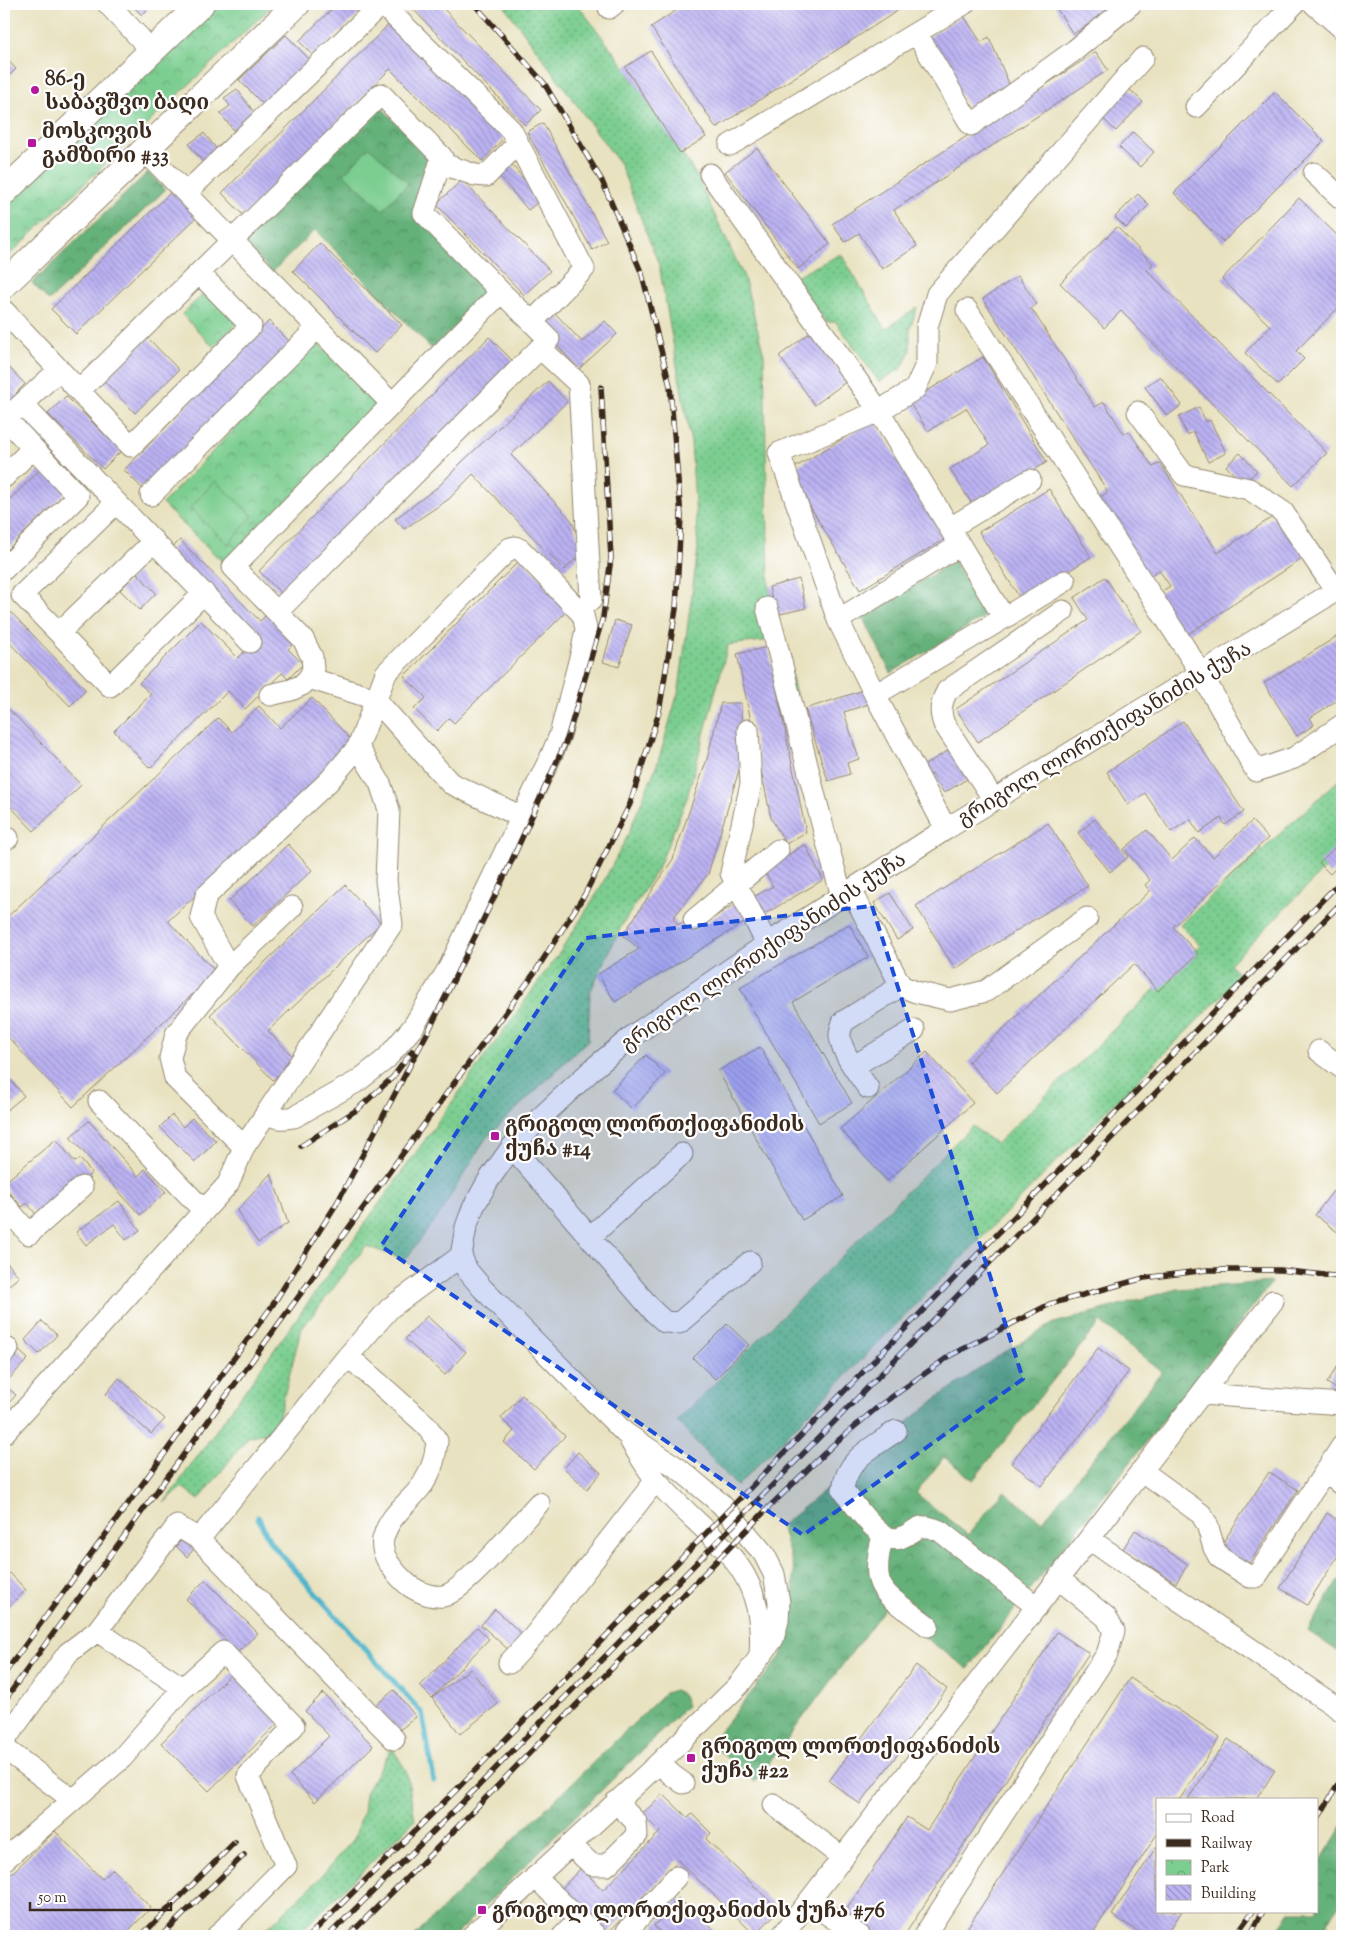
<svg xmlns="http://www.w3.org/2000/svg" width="1346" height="1940" viewBox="0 0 1346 1940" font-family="'Sorts Mill Goudy','Noto Serif Georgian',serif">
<defs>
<pattern id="grass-dots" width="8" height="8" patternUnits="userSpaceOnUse" patternTransform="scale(1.25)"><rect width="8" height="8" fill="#7cce90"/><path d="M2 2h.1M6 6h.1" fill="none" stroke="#67a775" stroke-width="1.8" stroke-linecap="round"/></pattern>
<pattern id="forest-crowns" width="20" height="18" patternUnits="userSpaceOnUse" patternTransform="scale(1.25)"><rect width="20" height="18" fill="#65b17a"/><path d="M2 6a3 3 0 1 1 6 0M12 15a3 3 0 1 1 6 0" fill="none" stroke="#549063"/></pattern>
<pattern id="park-crowns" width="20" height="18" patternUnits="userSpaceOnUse" patternTransform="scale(1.25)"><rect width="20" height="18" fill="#7cce90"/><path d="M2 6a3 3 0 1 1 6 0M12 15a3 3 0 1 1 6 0" fill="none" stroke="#67a775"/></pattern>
<pattern id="building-back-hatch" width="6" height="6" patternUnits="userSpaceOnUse" patternTransform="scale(1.25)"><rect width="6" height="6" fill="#bbb2f3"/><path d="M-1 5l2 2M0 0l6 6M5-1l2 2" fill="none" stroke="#9991c4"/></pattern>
</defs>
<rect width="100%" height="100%" fill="#fff"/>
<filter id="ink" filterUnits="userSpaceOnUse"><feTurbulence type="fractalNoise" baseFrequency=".02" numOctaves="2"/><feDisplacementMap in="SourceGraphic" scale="10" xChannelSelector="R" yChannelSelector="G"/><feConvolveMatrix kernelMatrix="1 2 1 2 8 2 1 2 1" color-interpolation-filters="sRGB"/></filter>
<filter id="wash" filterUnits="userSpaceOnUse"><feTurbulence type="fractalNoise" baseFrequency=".0096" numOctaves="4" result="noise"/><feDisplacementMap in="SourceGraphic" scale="20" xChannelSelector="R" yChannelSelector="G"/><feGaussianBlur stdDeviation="1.12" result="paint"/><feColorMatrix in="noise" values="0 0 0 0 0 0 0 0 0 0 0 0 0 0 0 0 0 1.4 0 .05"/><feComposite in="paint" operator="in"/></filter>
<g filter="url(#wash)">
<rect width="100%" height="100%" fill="#e8e2c0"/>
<path fill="url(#grass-dots)" stroke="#5c7c57" d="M503,4H577L625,67L695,173L744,277L764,355L769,587L821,794L772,640L728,645L687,798L659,866L621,927L590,992L588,1040L486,1138L437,1218L405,1260L366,1246L301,1330L275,1431L248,1437L199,1500L182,1487L164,1503L560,952L598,892L626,839L658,762L679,689L698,549L691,443L659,265L620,164Z
M841,254L886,329L917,307L910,329V351L902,368L879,382L836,322H826L795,277Z
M1342,777V851L1230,964L1241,977L1072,1146L737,1486L677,1421L972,1126L996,1144L1200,945L1180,925Z
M392,1748L406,1770L415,1820L296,1936H259L317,1881L354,1839L363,1812L365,1793Z"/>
<path fill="url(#forest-crowns)" stroke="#506e4c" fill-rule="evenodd" d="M381,107L433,161L418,216L491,292L432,349L315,230L272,272L241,239Z
M148,172L165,190L49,301L32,283Z
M954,561L987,615L891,673L863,617Z
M1272,1282L968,1669L885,1608L755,1782L710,1743L781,1656L793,1612L794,1570L781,1526L937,1398L998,1356L1054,1323L1177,1289ZM1100,1322L1162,1372L1042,1522L1004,1491L968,1535L916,1493L944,1457L973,1480Z
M1339,1579L1342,1581V1654L1308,1631Z
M675,1690L683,1695L687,1706L454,1936H414L665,1693Z
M1342,1826V1900L1327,1924L1342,1934V1936H1275L1290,1911H1317V1867Z"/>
<path fill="url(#park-crowns)" stroke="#5c7c57" d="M213,4H274L4,260V206Z
M210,288L240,321L213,347L182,314Z
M317,343L381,405L226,565L162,504Z"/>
<path fill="#7cce90" stroke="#5c7c57" d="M369,147L408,183L383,210L344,174Z
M215,481L253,516L228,544L190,508Z"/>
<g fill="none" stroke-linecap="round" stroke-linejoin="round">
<path stroke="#4cb4ca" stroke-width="5.5" d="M258,1517L270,1542L422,1713L434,1780"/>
</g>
<g id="blocks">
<path fill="url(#building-back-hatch)" d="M130,4H153L142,15Z
M337,4H369L314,57L299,41Z
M408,4H439L541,110L525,125Z
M686,4H908L716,128L651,27Z
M1054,4H1121L1073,34Z
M963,15L981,42L989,37L1010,86L972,112L925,40Z
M390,23L505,137L482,161L390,69L244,216L222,193Z
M286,35L310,60L264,105L239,80Z
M651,51L706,137L680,153L625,67Z
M1096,52L1108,70L894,210L917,246L882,269L859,233L845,242L832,224Z
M4,56L16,69L4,81Z
M1127,87L1143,102L1116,131L1100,116Z
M237,89L256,115L234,131L220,113L230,106L224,98Z
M1275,92L1324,141L1223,242L1174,193Z
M543,123L607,241L592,250L527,132Z
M1133,132L1154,152L1140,167L1119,147Z
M204,133L219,152L204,164L189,144Z
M757,148L830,244L798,269L725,172Z
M508,160L541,200L528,210L495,171Z
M462,180L550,271L524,295L436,204Z
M173,190L198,216L76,334L51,309Z
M1138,194L1149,205L1126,228L1115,217Z
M1299,198L1342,240V304L1296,351L1304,359L1278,385L1245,353L1270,326L1222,279Z
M1117,227L1153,264L1147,270L1327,453L1293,486L1121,311L1104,328L1060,283Z
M320,243L402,325L375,353L293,271Z
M1018,276L1037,304L1031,308L1095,407L1104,402L1124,434L1129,431L1153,467L1160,463L1218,553L1277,514L1305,557L1176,642L1149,600L1170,586L1159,570L1143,580L1092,502L1108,492L983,299Z
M555,313L582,342L605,321L617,334L579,369L540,327Z
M269,321L291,343L146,492L124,470Z
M811,332L847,381L815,405L779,356Z
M489,337L515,363L285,597L259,571Z
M148,338L179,370L135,413L104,381Z
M983,357L1047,462L974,507L950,469L989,445L966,408L928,431L909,402Z
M4,362L25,384L16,393L20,398L4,414Z
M1160,376L1182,405L1167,416L1145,387Z
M548,381L567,402L511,455L572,521L583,552L564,570L473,474L449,499L404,529L395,519L439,486L462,462Z
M66,396L121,451L103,469L48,414Z
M1199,407L1206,422L1210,420L1226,453L1208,462L1194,432L1187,435L1179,417Z
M874,420L945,539L860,590L789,471Z
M1240,453L1257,471L1243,484L1226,466Z
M43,467L67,491L4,553V505Z
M1049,489L1091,557L1021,600L979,532Z
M180,540L260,621L269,612L297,640L288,649L303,664L288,679L282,673L245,709L228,691L150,768L114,731L151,694L139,683L201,621L238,658L255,642L167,553Z
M521,559L570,608L454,723L449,718L437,731L414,709L426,698L404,676Z
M137,573L156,593L140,610L120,590Z
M1105,577L1141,631L978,742L956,709L1088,620L1074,598Z
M799,579L806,608L776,615L769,587Z
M4,605L86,690L70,706L4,637Z
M615,620L632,625L619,667L603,662Z
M1342,633V697L1310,718L1314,725L1297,736L1264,683Z
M768,647L806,832L786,844L771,818L737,654Z
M867,689L872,703L844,712L859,759L847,763L850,774L828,781L805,709Z
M312,698L356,745L168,921L216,972L73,1107L4,1033V920L218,718L232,732L259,706L280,728Z
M721,703H741L742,760L708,874L673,918L678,925L686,920L692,931L740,901L750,919L615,1002L598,974L639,949L623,935L673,859L707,759Z
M4,704L81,785L34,831L5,801L11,796L4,788Z
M1183,721L1244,812L1225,825L1221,818L1199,833L1190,819L1171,832L1145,793L1128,805L1107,772Z
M949,750L967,779L944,793L932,774L929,776L923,766Z
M1095,819L1128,857L1110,872L1078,833Z
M1252,821L1268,838L1173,927L1198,954L1158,991L1134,964L997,1093L968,1062L1150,891L1145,885L1150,880L1124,849L1147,830L1172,860L1195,838L1213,857Z
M1048,823L1088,886L955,969L916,906Z
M1342,840V862L1330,874L1319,863Z
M288,844L312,870L253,926L229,901Z
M805,844L823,880L761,916L750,899L773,886L764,871Z
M345,885L381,923L268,1031L295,1059L273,1080L210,1015Z
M890,893L913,930L897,940L874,903Z
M849,924L868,957L793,1002L852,1103L819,1123L740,988Z
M760,1047L843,1196L802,1220L718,1071Z
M927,1052L973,1103L887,1181L840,1129Z
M646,1055L665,1074L632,1109L612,1090Z
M4,1072L24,1096L7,1110L4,1106Z
M172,1115L183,1127L192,1118L216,1141L195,1162L160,1127Z
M89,1121L138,1176L145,1169L166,1192L140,1215L70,1137Z
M56,1139L75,1162L80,1159L92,1173L39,1218L27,1203L22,1207L4,1186V1183Z
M271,1173L288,1223L258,1243L237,1211Z
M1333,1191L1342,1197V1230L1340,1234L1315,1215Z
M119,1201L140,1230L126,1240L114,1224L86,1245L76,1232Z
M4,1259L19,1277L4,1289Z
M427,1316L466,1352L445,1375L405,1339Z
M42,1321L57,1335L39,1354L25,1340Z
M727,1324L749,1345L715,1379L693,1358Z
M15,1347L28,1359L4,1384L16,1395L4,1408V1360Z
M1098,1348L1129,1371L1042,1486L1011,1463Z
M1342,1359V1393L1327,1383Z
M119,1378L165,1419L151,1434L106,1394Z
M522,1395L565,1436L534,1469L504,1442L514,1431L501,1418Z
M578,1452L601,1473L587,1489L564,1468Z
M1269,1472L1298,1490L1248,1565L1220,1547Z
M1327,1513L1342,1523V1549L1307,1605L1280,1588Z
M1135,1530L1188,1564L1176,1583L1123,1549Z
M183,1538L194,1549L187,1557L176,1546Z
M10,1573L26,1590L4,1611V1579Z
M205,1580L258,1633L238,1652L186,1599Z
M495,1609L525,1637L511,1652L481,1625Z
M477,1627L489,1639L432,1698L420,1686Z
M1057,1632L1089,1653L904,1936H875L843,1915L907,1817L927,1830Z
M916,1665L947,1689L860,1804L829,1781Z
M470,1669L498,1704L460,1734L432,1698Z
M233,1672L281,1720L209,1791L161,1743Z
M1130,1678L1220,1737L1180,1799H1157V1834L1091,1936H962Z
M394,1690L416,1717L397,1732L376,1705Z
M323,1693L373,1746L315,1802L290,1775L329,1736L305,1711Z
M1228,1739L1275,1770L1257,1799H1188Z
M663,1794L688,1818L692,1814L711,1833L706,1839L779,1910L755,1935L678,1860L607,1934L561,1889L581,1868L603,1890L660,1832L642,1814Z
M55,1831L102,1879L113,1869L151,1908L123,1936H4V1881Z
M1157,1846V1911H1182L1166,1936H1145L1112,1915Z
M678,1898L721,1936H665L654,1926Z"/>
</g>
</g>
<g filter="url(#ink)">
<use href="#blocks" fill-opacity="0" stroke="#92866f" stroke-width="1"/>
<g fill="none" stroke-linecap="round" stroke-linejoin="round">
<g stroke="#92866f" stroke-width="23">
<path id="minor" d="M108,4L152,51
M382,4L511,130L584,269L532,322L501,292
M1314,4L1342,28
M609,8L614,4
M917,34L971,125L1075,50L1131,4
M1196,107L1294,4
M730,145L964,4
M144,150L392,404
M440,163L475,175L486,176L518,143
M1314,173L1342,199
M710,174L879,411L1004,618L875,695L946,829
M186,193L381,4
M967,310L1201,673L1256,771L1294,758L1342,725
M4,311L131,446L251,326L199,273
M540,348L579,384L591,600
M79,391L381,94L442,157L424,213L501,292L233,567L303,639L312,657L313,669L309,678L302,685L291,690L270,695
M22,404L250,642
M1138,412L1184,475L1249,489L1283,512L1336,591
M11,414L59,370
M4,477L33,448L6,419
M151,495L317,328
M116,503L22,595L59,633L154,541
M950,528L1030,480
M4,569L78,496L33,448
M767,608C793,704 814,801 842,896
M277,612L549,339L532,322
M1004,618L1065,581
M838,620L960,545
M59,633L110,686L204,593
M309,678L375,699L450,783L522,817
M875,695L838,620L779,453L879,411L915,389L927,363V327L937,294L1143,58
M748,730L751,784L731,873L767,944
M994,800L944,724C939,711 941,703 947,691L1063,611
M4,837L8,838
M851,890L901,986L916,992L950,1000L986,991L1087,918
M694,920L778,850
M229,967L292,907
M1319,1051L1342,1068
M854,1066L914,1030
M868,1088C859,1075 839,1050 840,1034C840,1030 842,1026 843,1022L901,986
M99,1101L204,1211
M244,1147L392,924L386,881L389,810L380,783L358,747
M512,1147L654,1312L665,1322L679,1323L750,1262
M4,1204L29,1234L82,1187
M590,1237L682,1154
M4,1353L8,1349
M348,1356L426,1425L437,1441C435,1458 432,1470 423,1484C409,1504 389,1514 383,1539C380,1554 392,1569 402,1579C411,1589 429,1598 443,1596C463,1593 522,1521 539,1503
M1201,1394L1342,1404
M896,1431C872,1448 846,1459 843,1490C855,1504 880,1545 900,1538C920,1531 915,1521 940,1531L1037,1607
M4,1433L228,1184L244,1147L175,1078L170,1058L176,1034L229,967L201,917L206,896L328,782L358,747L386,673L510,548L515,547L521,550L583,615L586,629L582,650L560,735L552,754L449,968L413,1027L386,1059L358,1081L294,1117C283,1119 276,1119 266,1113
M631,1442C639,1454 647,1469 656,1480C708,1542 767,1560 760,1655
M1142,1471L1201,1514L1207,1524L1214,1548L1219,1557L1250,1577H1256L1342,1446
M1325,1472L1342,1485
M883,1536C867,1593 887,1594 928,1626
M199,1539L348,1356L390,1308L461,1256
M1089,1539L1342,1711
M97,1631L183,1688
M509,1663L534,1636L656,1480
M4,1741L68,1653L97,1631L177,1526L199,1539L394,1739
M4,1748L73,1800
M659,1763L672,1775L683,1783
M774,1805L843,1858
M571,1845L592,1865H607L637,1835L636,1822L616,1802
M4,1860L122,1758L183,1688L223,1652L294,1726L248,1776L286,1866L217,1936
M535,1877L596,1936
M809,1902L860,1936
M472,1936L659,1763L739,1685L773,1639L778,1621L779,1602L774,1574L764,1554L721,1504L679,1469L625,1433L482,1288L467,1270L461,1256L466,1227L473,1208L488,1181L512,1147L539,1119L595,1067L634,1035L767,944L946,829L1342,587
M563,1936L579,1920
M632,1936L627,1931L676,1877
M782,1936L1273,1301
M924,1936L1107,1654L1114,1631L1106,1617L1059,1579"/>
</g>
<g stroke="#92866f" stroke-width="28">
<path id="major" d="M4,192L201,4
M4,285L297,4"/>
</g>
<use href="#minor" stroke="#fff" stroke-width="21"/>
<use href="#major" stroke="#fff" stroke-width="26"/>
<g stroke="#3b2a1e" stroke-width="5.5">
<path id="rail" d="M301,1146L358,1109L393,1077L412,1051
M4,1674L272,1306L337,1203L433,1022L506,873L567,739L603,617L611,558L601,387
M4,1701L535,972L585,894L630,804L659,712L676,609L681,516L670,386L642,274L602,181L544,83L474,4
M1317,1820L1342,1778
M141,1936L235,1842
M161,1936L244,1855
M309,1936L456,1790L1342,880
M328,1936L452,1813L1342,902
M348,1936L438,1847L770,1506L835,1443L879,1406L951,1355L1050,1304L1144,1278L1207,1270H1280L1342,1277
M1235,1936L1253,1911
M1250,1936L1263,1911"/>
</g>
<use href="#rail" stroke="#fff" stroke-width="4" stroke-dasharray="11" stroke-linecap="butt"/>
</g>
</g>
<path fill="#1d4ed8" fill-opacity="0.2" stroke="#1d4ed8" stroke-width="4" stroke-dasharray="10 6" stroke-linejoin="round" d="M872,906L1023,1379L803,1535L381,1246L586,938Z"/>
<g fill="#b5179e" stroke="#fff" stroke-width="2">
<circle cx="35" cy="90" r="5"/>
<rect x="27" y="138" width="10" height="10" rx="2.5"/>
<rect x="490" y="1131" width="10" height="10" rx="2.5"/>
<rect x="686" y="1753" width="10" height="10" rx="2.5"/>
<rect x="477" y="1905" width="10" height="10" rx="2.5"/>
</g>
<g text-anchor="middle" stroke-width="4.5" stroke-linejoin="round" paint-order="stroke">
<g font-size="21" font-weight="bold" fill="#3b2a1e" stroke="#fff" text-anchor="start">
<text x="45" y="85">86-ე<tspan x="45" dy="24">საბავშვო ბაღი</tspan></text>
<text x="42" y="138">მოსკოვის<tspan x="42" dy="24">გამზირი #33</tspan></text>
<text x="505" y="1131">გრიგოლ ლორთქიფანიძის<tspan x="505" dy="24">ქუჩა #14</tspan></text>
<text x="701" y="1753">გრიგოლ ლორთქიფანიძის<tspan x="701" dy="24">ქუჩა #22</tspan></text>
<text x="492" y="1917">გრიგოლ ლორთქიფანიძის ქუჩა #76</text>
</g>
<g font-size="21" fill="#3b2a1e" stroke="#fff">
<text transform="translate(1104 733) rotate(-31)" y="7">გრიგოლ ლორთქიფანიძის ქუჩა</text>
<text transform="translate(763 951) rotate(-34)" y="7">გრიგოლ ლორთქიფანიძის ქუჩა</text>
</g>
</g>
<rect width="1346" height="1940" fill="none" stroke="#fff" stroke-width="20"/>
<rect x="1156" y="1798" width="162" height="115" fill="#ffffff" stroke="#b1aaa5"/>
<rect x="1166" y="1814" width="25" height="8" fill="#ffffff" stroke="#b1aaa5"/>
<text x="1201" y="1822" font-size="15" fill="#3b2a1e">Road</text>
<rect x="1166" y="1839" width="25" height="8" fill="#3b2a1e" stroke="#b1aaa5"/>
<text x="1201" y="1848" font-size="15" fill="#3b2a1e">Railway</text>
<rect x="1166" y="1860" width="25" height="15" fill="url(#park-crowns)" stroke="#b1aaa5"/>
<text x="1201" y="1872" font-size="15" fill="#3b2a1e">Park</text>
<rect x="1166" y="1885" width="25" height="15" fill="url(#building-back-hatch)" stroke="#b1aaa5"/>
<text x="1201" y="1898" font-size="15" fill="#3b2a1e">Building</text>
<path d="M30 1902v8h141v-8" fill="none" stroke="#3b2a1e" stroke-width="2.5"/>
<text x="38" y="1902" font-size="15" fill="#3b2a1e" stroke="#ffffff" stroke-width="4" paint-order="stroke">50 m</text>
</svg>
